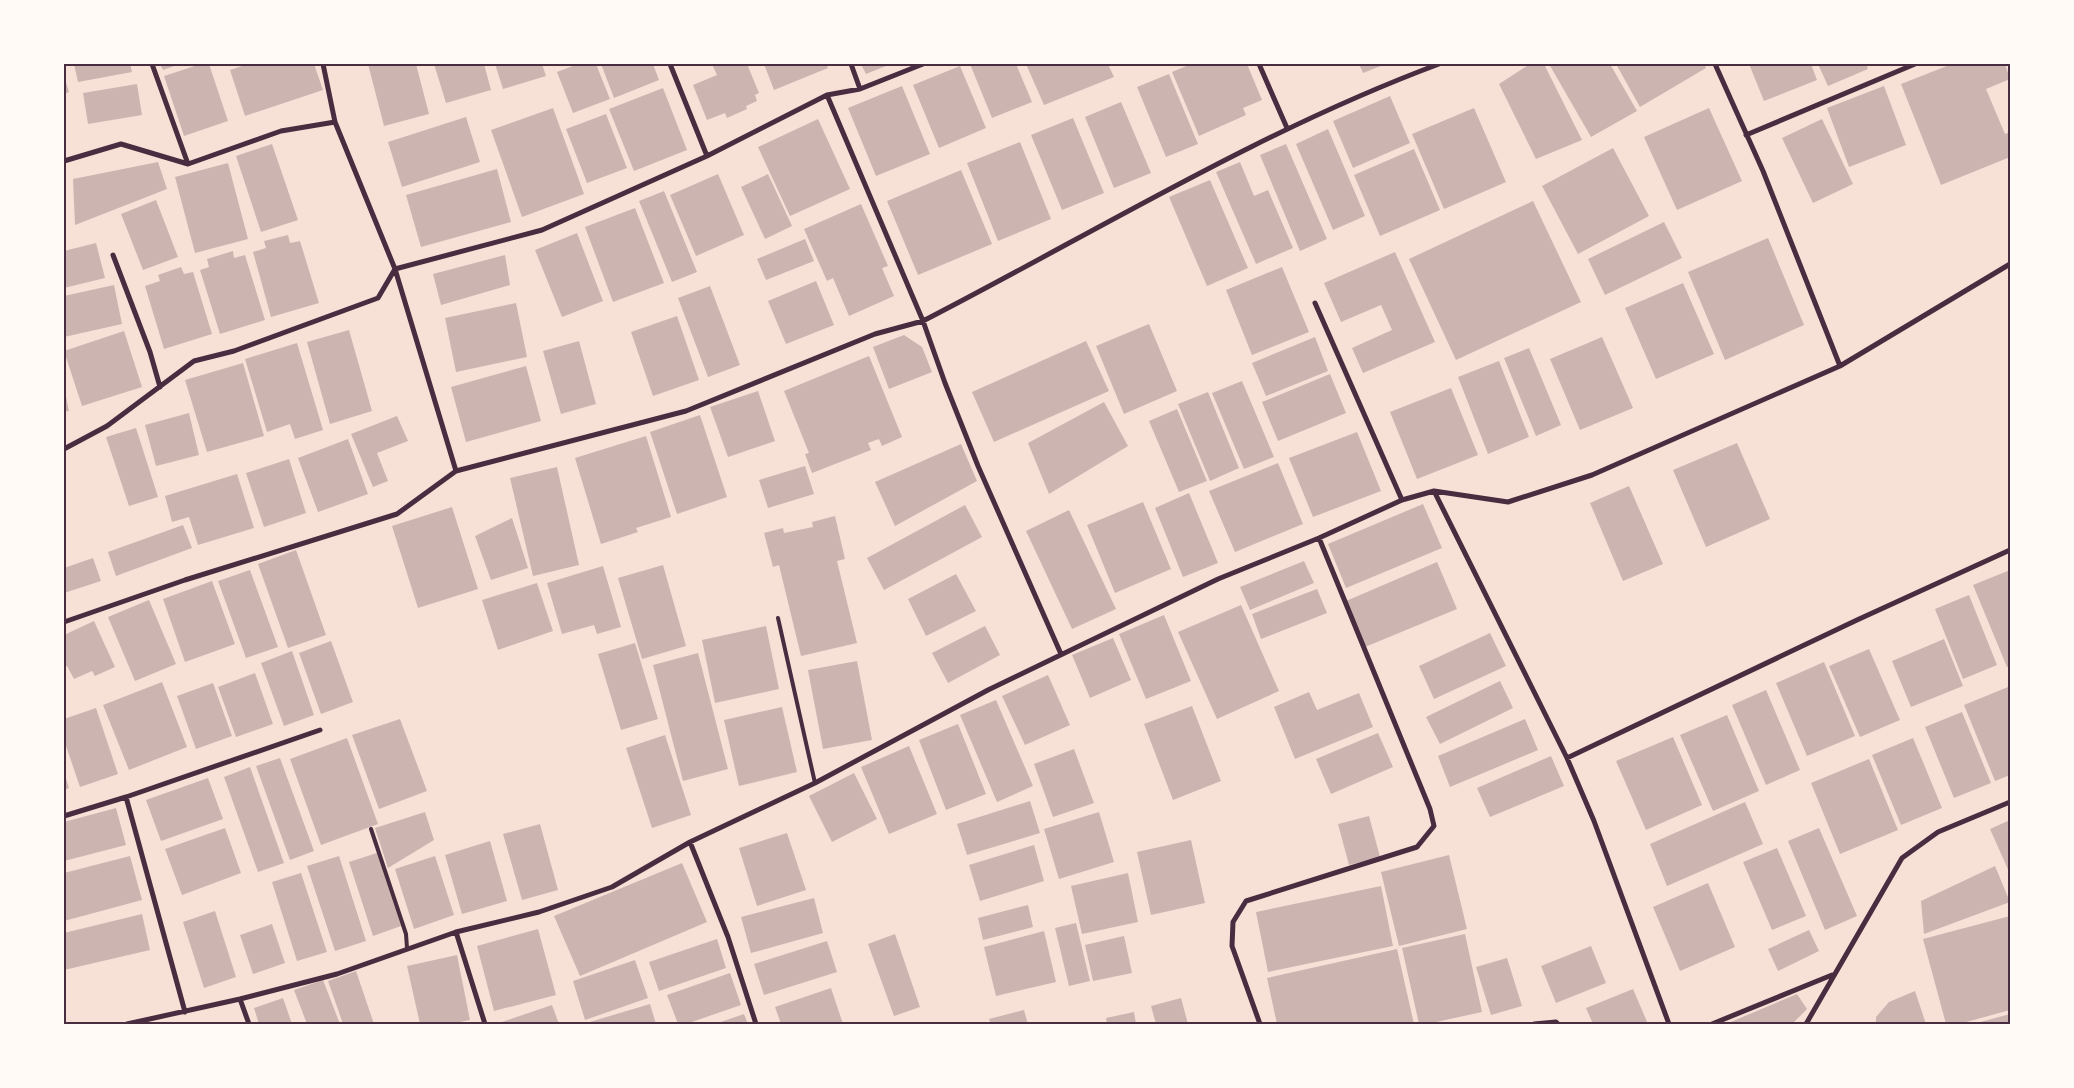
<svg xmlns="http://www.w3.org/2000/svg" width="2074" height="1088" viewBox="0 0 2074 1088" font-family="'Asap Condensed',sans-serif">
<rect width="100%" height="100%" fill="#f7e1d7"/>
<path fill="#ccb4b1" d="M74,64H130L132,72L78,82Z
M160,64H180L163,70Z
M201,64H209L228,121L184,136L164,76Z
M248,64H314L323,90L245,116L230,70Z
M368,64H416L429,114L384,126Z
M434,64H484L491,90L446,103Z
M495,64H542L546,76L503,89Z
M578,64H596L610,99L573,113L557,72Z
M601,64H653L659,80L614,98Z
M712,64H747L759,93L755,95L757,101L746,106L747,109L727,118L725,113L707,120L693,85L717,75Z
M764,64H826L828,68L774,90Z
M861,64H891L866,74Z
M970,64H1016L1032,102L992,118Z
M1026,64H1108L1114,77L1044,105Z
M1191,64H1247L1262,100L1243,108L1246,115L1199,136L1172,72Z
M1359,64H1386L1363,73Z
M1530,64H1544L1582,140L1536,159L1499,84Z
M1549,64H1610L1637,111L1591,137Z
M1616,64H1704L1706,68L1640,107Z
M1749,64H1811L1817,80L1764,101Z
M1818,64H1866L1868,69L1828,86Z
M1952,64H2005L2010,79L1986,89L2005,134L2010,132V157L1941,185L1901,84Z
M960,66L986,128L939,148L913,85Z
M1169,74L1198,144L1166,157L1137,87Z
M64,76L69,92L64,94Z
M137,84L142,115L88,124L83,93Z
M902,86L930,154L876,176L848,108Z
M1884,86L1906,145L1849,167L1827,108Z
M663,88L687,150L634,171L609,109Z
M1390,96L1410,143L1353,168L1333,121Z
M1121,102L1151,173L1114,188L1085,117Z
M553,108L584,194L522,217L491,130Z
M1474,108L1506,182L1444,209L1412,134Z
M1709,108L1742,181L1677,210L1644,137Z
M606,114L627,168L587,183L566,129Z
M466,117L480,162L402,187L388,142Z
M1073,118L1104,193L1062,210L1031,135Z
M818,119L850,189L790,216L758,147Z
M1822,119L1853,184L1813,203L1782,138Z
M1328,129L1365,216L1333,230L1296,144Z
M1020,142L1051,219L998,241L967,163Z
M272,144L298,220L261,232L236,156Z
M1286,144L1327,239L1300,251L1260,155Z
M1613,148L1649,216L1578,254L1542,186Z
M1414,149L1440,210L1380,236L1354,175Z
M158,162L167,189L75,225L73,179Z
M1240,162L1254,196L1268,190L1293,248L1256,264L1216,172Z
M228,163L248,239L195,253L175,177Z
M497,169L511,222L421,247L406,195Z
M961,170L992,244L918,275L887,201Z
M718,174L744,235L696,256L670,195Z
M768,174L792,226L765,239L741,187Z
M64,178H66L65,192H64Z
M1210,180L1248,268L1207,286L1169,197Z
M664,191L697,272L672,282L639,201Z
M156,200L178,257L143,270L121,214Z
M1533,201L1581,302L1456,360L1409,259Z
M861,204L888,266L882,268L894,296L849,316L833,278L827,281L804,229Z
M635,208L664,283L613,302L585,227Z
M1664,222L1682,258L1605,295L1588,259Z
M577,233L603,301L562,317L535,250Z
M288,235L290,243L300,241L319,303L271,317L253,252L266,248L264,241Z
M1768,238L1804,325L1725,360L1688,272Z
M805,239L814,261L766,280L757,259Z
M96,243L105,278L64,288V251Z
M233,251L234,258L245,255L265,320L220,334L200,270L209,267L207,259Z
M1395,252L1435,342L1363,373L1352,348L1392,330L1381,305L1341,322L1324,283Z
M505,255L510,285L441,305L433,274Z
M181,267L184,274L193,272L212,334L164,349L145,286L160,281L158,275Z
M1282,267L1309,332L1252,355L1226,290Z
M816,281L834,325L786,344L768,301Z
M1683,283L1714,354L1656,379L1625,308Z
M114,285L122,324L64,337V296Z
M710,286L740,365L708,377L678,298Z
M516,303L527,357L456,372L445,318Z
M677,316L699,380L653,396L631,332Z
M1149,324L1177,391L1124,414L1096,346Z
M349,330L372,411L330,424L307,342Z
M124,331L142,387L82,406L64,351Z
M904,335L922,347L932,372L889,389L873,347Z
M1315,337L1328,371L1266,396L1252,363Z
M1602,337L1633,408L1580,430L1550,359Z
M579,341L596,404L561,414L543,351Z
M1086,341L1109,391L994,442L972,392Z
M297,343L323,430L295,439L290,424L267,432L245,359Z
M1529,348L1561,425L1536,436L1504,358Z
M869,356L902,437L882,446L879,439L868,443L871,450L812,473L805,454L809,453L784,391Z
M1499,361L1529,437L1488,454L1458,377Z
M243,363L264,436L207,452L185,380Z
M526,366L541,421L466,442L451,387Z
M1330,374L1346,413L1278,441L1262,402Z
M1242,381L1274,457L1244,469L1212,393Z
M64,387L69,411L64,412Z
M1451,388L1478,455L1417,479L1390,412Z
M758,391L775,441L728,457L710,407Z
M1208,392L1239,468L1210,481L1178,404Z
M1104,402L1128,446L1049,494L1028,443Z
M1177,409L1207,481L1179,492L1149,421Z
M189,413L199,455L156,466L145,425Z
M700,415L727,497L677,514L650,432Z
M397,416L408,441L377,453L388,481L373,487L351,434Z
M136,428L158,497L129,506L106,437Z
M1357,432L1381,491L1313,517L1289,458Z
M646,436L671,517L636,528L638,532L601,544L575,458Z
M348,439L368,494L318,512L298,458Z
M1737,443L1770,519L1706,547L1673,470Z
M961,444L977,481L895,526L875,482Z
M289,459L306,513L264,527L246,473Z
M1278,463L1303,524L1235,552L1209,491Z
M805,466L814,494L768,508L759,480Z
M557,467L579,565L533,576L510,478Z
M237,474L254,528L198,545L189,517L172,522L165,496Z
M1629,486L1663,564L1623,581L1590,503Z
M1189,493L1218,563L1183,577L1155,508Z
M1143,502L1171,569L1115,593L1087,525Z
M1423,504L1442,548L1346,588L1328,544Z
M965,505L982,537L884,590L867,558Z
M452,507L478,589L418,608L392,526Z
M1069,510L1116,609L1072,629L1026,531Z
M835,516L845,559L837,561L857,643L801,656L779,565L773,567L764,533L783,528L784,533L813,527L812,522Z
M512,518L528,568L491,580L475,536Z
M183,525L192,548L116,576L108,552Z
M296,550L326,635L288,648L258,564Z
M93,558L101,581L64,593V568Z
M1304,561L1314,583L1250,610L1240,587Z
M1437,562L1457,609L1365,647L1346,601Z
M663,565L686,646L642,659L618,578Z
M603,566L621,627L597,634L594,625L562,634L547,583Z
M250,570L278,647L246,658L218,581Z
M2010,570V666L2007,667L1973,585Z
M956,574L976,611L926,636L908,599Z
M212,581L235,644L185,662L163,599Z
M537,583L553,631L498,650L482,600Z
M1317,589L1327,613L1261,639L1252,614Z
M1969,595L1997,665L1963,679L1935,609Z
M149,600L176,664L135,681L108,617Z
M1241,605L1279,691L1217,719L1178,632Z
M1164,615L1191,681L1146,699L1119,634Z
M94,621L115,667L95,676L92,671L74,679L67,666L64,667V635Z
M766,626L779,689L715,703L702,640Z
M985,626L1000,655L948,683L932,653Z
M1490,633L1506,666L1434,699L1419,666Z
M1113,638L1131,680L1090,698L1072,655Z
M1944,639L1963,686L1911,707L1892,661Z
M331,641L353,702L321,714L299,653Z
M635,643L658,719L621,730L598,654Z
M1869,649L1900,720L1860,737L1829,666Z
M292,651L314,715L284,726L261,663Z
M698,653L728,769L683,781L653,665Z
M857,661L872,740L823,749L808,670Z
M1824,662L1855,736L1807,756L1776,683Z
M255,673L273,724L236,737L218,687Z
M1048,675L1070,725L1025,745L1002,696Z
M1500,681L1513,708L1440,744L1426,717Z
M162,682L187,747L129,770L103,705Z
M213,683L232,736L196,749L177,696Z
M2008,687L2010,693V775L1995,781L1964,705Z
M1766,690L1800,770L1766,785L1732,705Z
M1309,692L1317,710L1359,693L1373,727L1295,759L1274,707Z
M996,700L1033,786L997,802L960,715Z
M1192,706L1221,781L1173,800L1144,724Z
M782,707L797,772L739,786L724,720Z
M96,708L118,774L80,787L64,740V719Z
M1962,712L1991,783L1954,798L1925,727Z
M1727,715L1759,791L1713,811L1680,735Z
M400,719L427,791L379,809L352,735Z
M1525,719L1538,750L1450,787L1438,756Z
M958,724L986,794L946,810L919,740Z
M1378,733L1393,767L1331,794L1316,759Z
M665,735L691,815L652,828L626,748Z
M1673,737L1702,805L1646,830L1616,761Z
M347,738L378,824L321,845L290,759Z
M1913,738L1942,808L1901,825L1872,755Z
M909,746L937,814L889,834L861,767Z
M1074,749L1094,803L1053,817L1034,764Z
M1551,756L1564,786L1490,817L1477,788Z
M280,758L314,851L290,860L256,766Z
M1869,759L1898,830L1840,854L1811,783Z
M250,767L284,863L258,872L224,777Z
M64,772L69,788L64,790Z
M854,773L877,819L832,842L809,796Z
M208,778L223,819L161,841L146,800Z
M1030,801L1040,833L967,855L957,824Z
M1745,802L1763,844L1667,886L1650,844Z
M116,808L126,845L64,861V822Z
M425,812L434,840L388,868L375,828Z
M1099,812L1114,862L1059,879L1044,829Z
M1369,816L1380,857L1349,865L1338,824Z
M2010,820V874L1990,829Z
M540,824L558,890L522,900L503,834Z
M225,828L241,873L182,895L165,849Z
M1819,828L1857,916L1825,930L1788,841Z
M787,833L806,890L757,906L739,848Z
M1191,840L1205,903L1151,915L1137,852Z
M490,841L507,901L462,914L445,855Z
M1034,845L1044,881L980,901L969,865Z
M1777,848L1806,916L1772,930L1743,862Z
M377,853L401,926L373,936L349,862Z
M1449,855L1467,929L1399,946L1381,872Z
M130,856L142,900L64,921V873Z
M339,856L366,941L335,951L307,866Z
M435,856L454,915L414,929L395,869Z
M682,863L707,922L580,976L554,916Z
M1995,866L2010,902L1924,934L1921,901Z
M301,873L327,952L297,961L272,882Z
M1128,873L1138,922L1082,934L1071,886Z
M1708,883L1735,947L1680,971L1653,907Z
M1381,886L1393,946L1268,972L1256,912Z
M814,898L823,933L751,953L741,917Z
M1028,905L1033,927L983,940L978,918Z
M215,911L236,977L204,988L183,922Z
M142,914L150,950L64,970V933Z
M2010,916V1010L1959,1024H1946L1923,939Z
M1076,923L1090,981L1069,986L1055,928Z
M272,924L285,963L253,974L240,935Z
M538,929L556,995L494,1011L477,946Z
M1809,930L1819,951L1778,971L1768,949Z
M1044,931L1056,982L996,996L984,947Z
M895,934L920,1007L894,1016L868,944Z
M1465,934L1482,1012L1427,1024H1419L1402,948Z
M1124,936L1132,973L1093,981L1085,945Z
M717,939L726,968L659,991L649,962Z
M827,941L837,972L764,995L754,964Z
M1591,946L1606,983L1556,1003L1541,966Z
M1397,949L1414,1024H1277L1267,978Z
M457,955L470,1020L449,1024H420L407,966Z
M1507,958L1522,1006L1491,1015L1476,967Z
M635,960L648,998L585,1020L573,981Z
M356,971L374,1024H343L328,981Z
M730,973L741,1005L686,1024H678L667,995Z
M323,980L340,1024H307L294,990Z
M831,988L843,1024H781L775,1007Z
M1633,989L1648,1024H1593L1586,1008Z
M1915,991L1926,1024H1876V1017L1889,1002Z
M1797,994L1807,1009L1792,1024H1726Z
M283,998L292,1024H259L254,1008Z
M1181,998L1188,1024H1156L1151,1006Z
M650,1004L656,1024H583Z
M552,1005L559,1024H496Z
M1024,1010L1028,1024H991L989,1019Z
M1134,1012L1136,1024H1107L1106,1018Z
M744,1014L748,1024H715Z
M2010,1014V1024H1973Z"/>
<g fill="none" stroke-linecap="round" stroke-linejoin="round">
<path stroke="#4a2c40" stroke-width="4" d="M778,618L815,783
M371,829L406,934L407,948"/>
<path stroke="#4a2c40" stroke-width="5" d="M152,64L188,164
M323,64L335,122L395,269L456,471
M670,64L707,156
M851,64L860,89
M1259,64L1287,128
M1715,64L1763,171L1840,366
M827,95L923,321L945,383L978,466L1061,654
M1746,135L1915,64
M64,161L121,144L188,164L281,131L335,122
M113,255L150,352L160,387
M1315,303L1402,500
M64,449L107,426L194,361L234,351L378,298L395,269L542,230L707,156L827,95L860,89L923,64
M1434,491L1567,758L1594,821L1669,1024
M64,622L185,580L397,514L456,471L686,411L875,334L923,321C1094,233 1259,131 1439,64
M1567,758L1857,620L2010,550
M126,797L185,1012
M64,816L126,797L320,730
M690,842L728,937L756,1024
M456,932L485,1024
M240,999L249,1024
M127,1024L240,999L337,974L456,932L539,912L612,887L690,842L815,783L988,690L1218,579L1319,538L1402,500L1434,491L1508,502L1592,475L1840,366L2010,264
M1260,1024L1232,946L1233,922L1246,901L1417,847L1434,826L1430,809L1319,538
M1534,1024L1556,1022L1558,1024
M1712,1024L1832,975
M1806,1024L1902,858L1938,832L2010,802"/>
</g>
<rect width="2074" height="1088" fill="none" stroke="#fffaf5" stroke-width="130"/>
<rect x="65" y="65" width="1944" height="958" fill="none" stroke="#4a2c40" stroke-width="2"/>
</svg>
